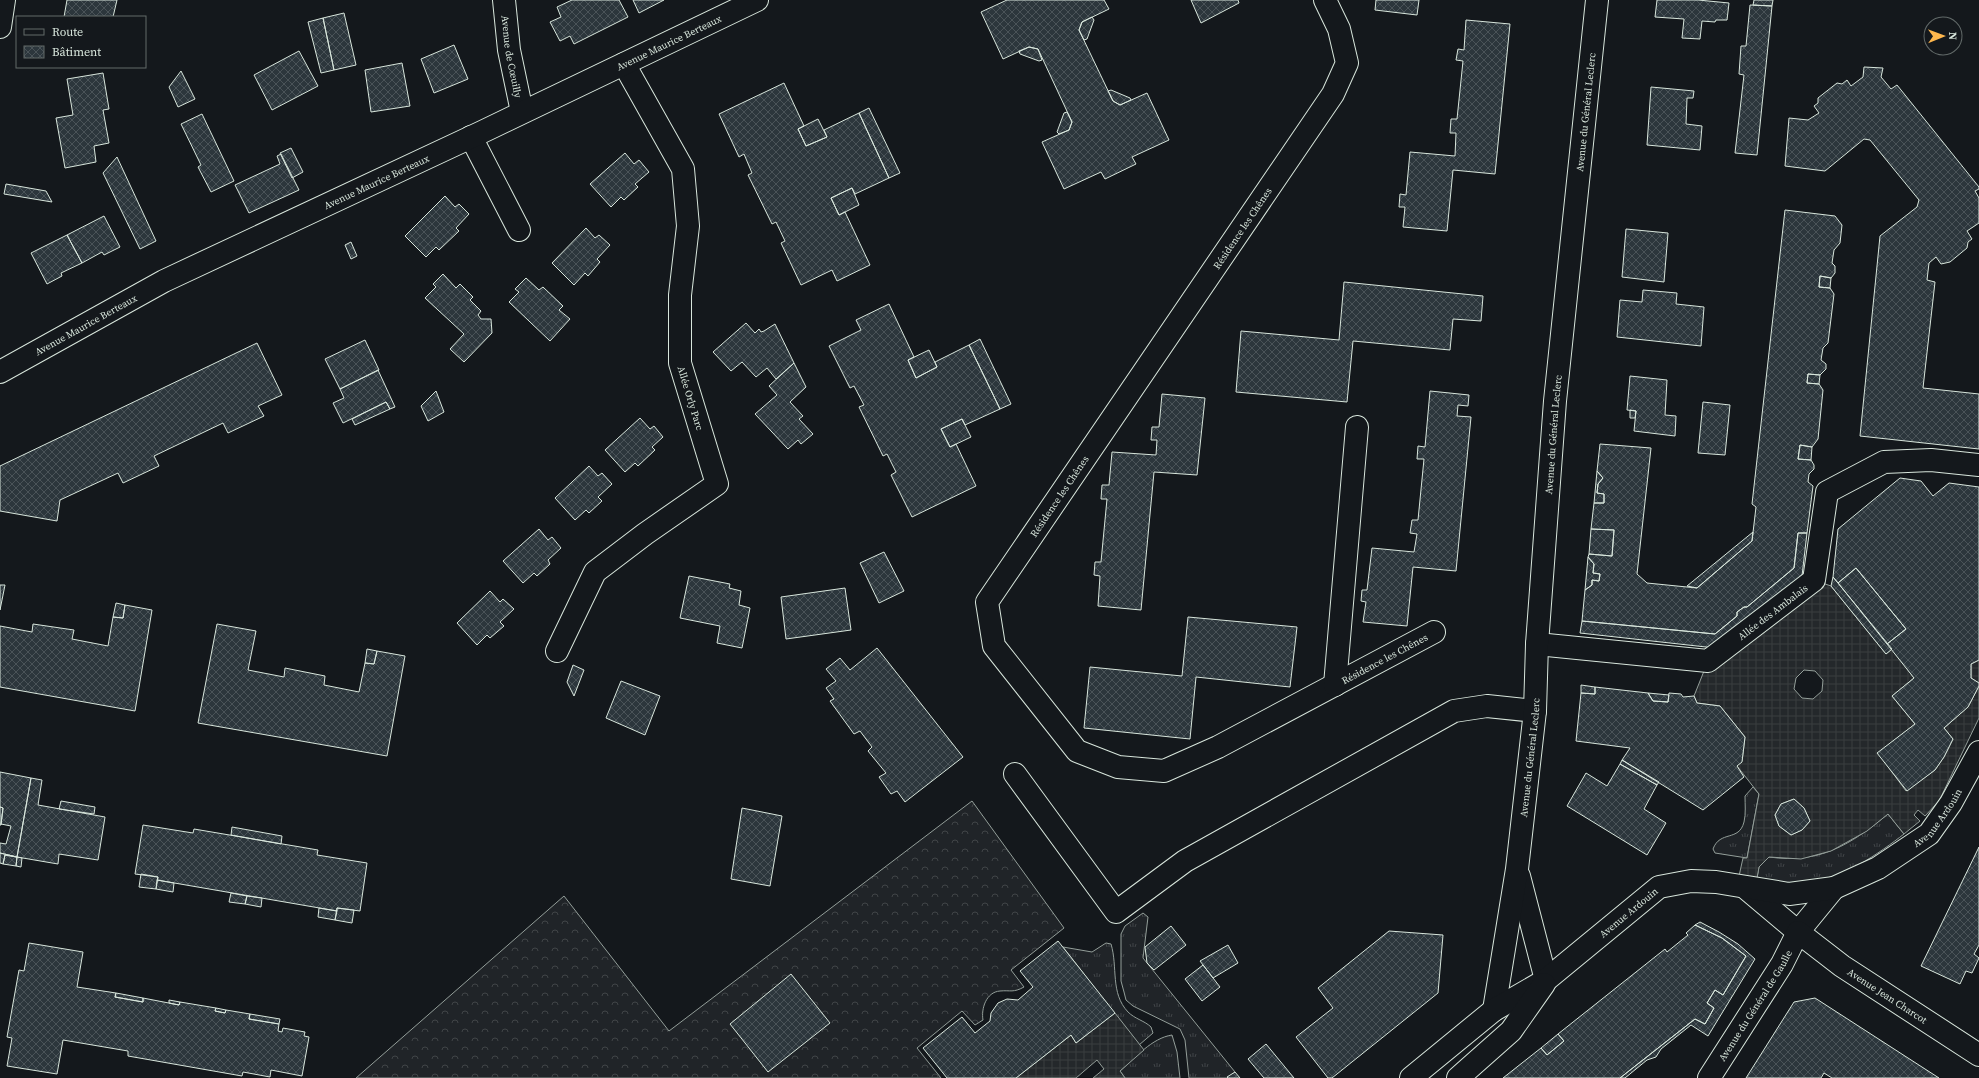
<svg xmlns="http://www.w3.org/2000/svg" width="1979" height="1078" viewBox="0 0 1979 1078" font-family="'Source Serif 4',serif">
<defs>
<pattern id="grass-tufts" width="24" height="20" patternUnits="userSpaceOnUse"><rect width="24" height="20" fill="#202428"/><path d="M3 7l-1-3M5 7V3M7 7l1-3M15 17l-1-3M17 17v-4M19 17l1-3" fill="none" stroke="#404447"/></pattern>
<pattern id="forest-crowns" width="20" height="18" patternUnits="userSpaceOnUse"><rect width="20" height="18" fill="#202428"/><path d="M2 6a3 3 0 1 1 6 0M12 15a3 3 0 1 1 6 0" fill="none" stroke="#404447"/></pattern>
<pattern id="plaza-grid" width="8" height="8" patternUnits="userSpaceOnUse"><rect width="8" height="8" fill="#24282b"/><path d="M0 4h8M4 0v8" fill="none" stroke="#393d3f"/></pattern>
<pattern id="building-cross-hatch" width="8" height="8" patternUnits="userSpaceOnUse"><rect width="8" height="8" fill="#2c363c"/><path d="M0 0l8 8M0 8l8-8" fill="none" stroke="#4a5358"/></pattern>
</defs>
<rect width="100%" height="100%" fill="#14181c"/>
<path fill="url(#grass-tufts)" stroke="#939e99" d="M1753,787L1759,794L1747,858L1715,853L1713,849C1720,830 1739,842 1744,822C1746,814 1745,804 1745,796Z
M1888,814L1904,834C1881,852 1839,881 1809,884C1792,885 1774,881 1757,878L1759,867L1769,857C1820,864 1850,845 1888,814Z
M1143,913L1148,917L1143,958L1235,1072L1228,1078H1189L1185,1040L1180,1029L1133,1006L1126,1000L1124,992L1121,981V934L1125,926Z
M1106,943L1111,944C1118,967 1110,993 1128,1012C1135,1019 1145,1021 1151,1027L1153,1033L1139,1045L1063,947L1092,952Z
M1172,1035L1177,1052L1180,1078H1125L1120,1071C1135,1058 1152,1038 1172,1035Z"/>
<path fill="url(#forest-crowns)" stroke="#939e99" d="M972,801L1064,928L1011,970L1024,987C1013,993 1011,990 1000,991C986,992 981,1009 983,1020L975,1025L962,1011L917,1048L941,1078H356L564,896L669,1031Z"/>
<path fill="url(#plaza-grid)" stroke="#939e99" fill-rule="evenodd" d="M1802,576L1831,586L1886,654L1892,649L1914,678L1892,696L1915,724L1878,753L1906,791L1935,770L1944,757L1953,739L1944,728L1968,707L1979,686V718L1939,801L1925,816L1918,810L1914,815L1920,821L1904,834L1888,814L1867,831L1831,851L1801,859L1769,857L1759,867L1757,878L1739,876L1743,858H1747L1759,794L1737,766L1742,761L1745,737L1720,706L1697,703L1694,696L1708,661ZM1804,670L1815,671L1823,680L1822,691L1813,699L1802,698L1794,689L1796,678ZM1794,799L1804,808L1810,821L1802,830L1791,835L1779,826L1775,815L1781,804Z
M1979,660V683L1971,678V664Z
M1115,1013L1144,1050L1120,1071L1125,1078H1093L1104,1069L1097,1060L1076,1078H1016L1071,1035L1076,1043Z"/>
<path fill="url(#building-cross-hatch)" stroke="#d8e6dc" d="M67,0H117L113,17H64Z
M572,0H619L628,17L574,44L570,36L560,41L550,22L561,17L557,7Z
M633,0H664L639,13Z
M1007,0H1104L1109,9L1082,22L1079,30L1113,101L1120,105L1147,93L1169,140L1132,157L1136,164L1105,179L1101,172L1064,189L1042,142L1069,130L1072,122L1038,49L1029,47L1003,59L981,12Z
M1191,0H1238L1239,3L1201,23Z
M1376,0H1419L1417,15L1375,10Z
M1657,0H1698L1729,3L1727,20H1716L1715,22L1702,21L1700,39L1682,38L1684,19L1655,17Z
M1754,0H1773L1772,6L1753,5Z
M1750,5L1772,6L1757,155L1735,153L1744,75L1739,74L1741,46H1746Z
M344,13L356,65L334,70L323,18Z
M1092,17L1094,20L1087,39L1084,40L1079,30L1082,22Z
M323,18L334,70L321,73L308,22Z
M1466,20L1510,24L1495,174L1453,170L1447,231L1403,227L1405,207H1399L1400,194L1406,195L1410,152L1455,156L1456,133H1450L1451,119H1457L1463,61L1456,60L1458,49L1464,50Z
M454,45L468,79L434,93L421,59Z
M1029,47L1038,49L1042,60L1039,61L1020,54L1019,51Z
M299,51L318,86L272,110L254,75Z
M402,63L410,106L371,112L365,70Z
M1864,67L1883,68L1881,77L1891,89L1897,85L1979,187V189L1975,191L1979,198V223L1967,231L1972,239L1968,242L1967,248L1950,262L1941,264L1936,257L1929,263L1927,280L1935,282L1923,388L1979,394V449L1860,436L1880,236L1917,207L1919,200L1870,140L1864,139L1825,171L1785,166L1789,118L1808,120L1819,113L1814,106L1818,103V98L1837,83L1842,84L1847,80L1851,86L1863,77Z
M181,71L195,99L178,107L169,87Z
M103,73L109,109L103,110L109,143L94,146L96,162L65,168L56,118L73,115L67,79Z
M784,83L804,126L798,129L806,146L827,137L824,130L859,113L889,178L855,194L852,188L831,198L839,215L845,212L870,265L837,281L832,270L801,285L781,243L785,241L776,222L772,224L748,175L752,173L744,154L739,157L719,114Z
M1651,87L1694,91L1693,98H1687L1686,124L1702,126L1700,150L1647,145Z
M1111,90L1130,98L1131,100L1120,105L1113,101L1108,91Z
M869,108L900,173L889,178L859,113Z
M1067,112L1072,122L1069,130L1059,134L1057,132L1064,113Z
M202,114L234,181L211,192L198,167L201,165L181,124Z
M818,119L827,137L806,146L798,129Z
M291,148L303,172L292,178L280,153Z
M625,153L634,164L639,160L649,172L635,184L638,187L624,200L621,197L611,207L590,184Z
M281,154L299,190L249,213L235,185L280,164L277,156Z
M117,157L156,241L140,249L103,173Z
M6,184L46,191L52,202L4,194Z
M852,188L859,205L839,215L831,198Z
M445,196L455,207L459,204L469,214L456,228L459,231L439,250L436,247L426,257L405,236Z
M1785,210L1835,216L1842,225L1840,243L1834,250L1832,263L1835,266V273L1831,278L1820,276L1819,287L1830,288L1834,294L1828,343L1823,348L1821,360L1826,364V369L1820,375L1808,374L1807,383L1819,384L1823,390L1818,439L1812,447L1800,445L1798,459L1811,460L1814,465V469L1809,474L1808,482L1813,486L1807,533H1798L1794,568L1747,607H1744L1737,612V616L1715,634L1582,621L1585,590L1592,585V580L1599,581L1600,574L1593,573L1594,564L1588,557L1589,554L1612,556L1614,530L1591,529L1594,503H1604V494L1597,493L1598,484L1603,478L1597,471L1600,444L1651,448L1637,574L1647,583L1697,588L1752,541L1756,507L1752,504Z
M104,216L120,247L104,255L102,252L82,263L67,235Z
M586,228L595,238L599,235L610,245L597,259L600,262L588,276L585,273L574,285L552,263Z
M1626,229L1668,233L1664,282L1622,277Z
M67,235L82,263L61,273L62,276L47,284L31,253Z
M351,242L357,256L351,259L345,245Z
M443,274L456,288L460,284L473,297L470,300L481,311L478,315L481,319H491L492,333L464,362L450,349L464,334L425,298L436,287L433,284Z
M1820,276L1831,278L1830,288L1819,287Z
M526,278L539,290L543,287L563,306L559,310L570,319L550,341L509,302L519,292L515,289Z
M1344,282L1483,296L1481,321L1453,319L1450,350L1353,341L1347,402L1236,392L1241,331L1339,340Z
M1643,290L1677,293L1676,304L1704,307L1701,346L1617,337L1620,300L1642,302Z
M889,304L914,357L908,360L916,378L937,367L935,362L969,345L1000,409L965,425L962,419L941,429L950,447L956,444L976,486L912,517L891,475L896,472L887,454L883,456L859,407L864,405L854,386L850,388L829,346L861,330L856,320Z
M746,323L755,333L759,329L761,332L764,331L775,324L794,363L776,379L767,368L756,377L742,362L731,371L713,352Z
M980,339L1011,404L1000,409L969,345Z
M365,340L379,370L340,389L325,359Z
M257,343L282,395L258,406L264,416L228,433L223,423L154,456L159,466L123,483L118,473L60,500L57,521L0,511V466Z
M929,350L937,367L916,378L908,360Z
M794,363L806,387L790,402L803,416L799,419L813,434L801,444L798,440L788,449L755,414L777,395L769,386Z
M378,370L395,407L390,409L386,402L343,423L333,403L344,398L340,389Z
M1808,374L1820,375L1819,384L1807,383Z
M1630,376L1667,380L1665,415L1676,416L1675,436L1634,431L1636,411L1627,410Z
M436,391L444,412L428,421L421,406Z
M1430,391L1469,395L1468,406L1458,405L1457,416L1471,417L1456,571L1413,567L1407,626L1363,622L1366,602L1361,601L1362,590H1367L1372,548L1414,552L1417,534L1410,533L1412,520H1418L1424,459H1417L1418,446L1425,447Z
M1162,394L1205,398L1197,475L1154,472L1141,610L1098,606L1100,576L1094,575L1095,562H1101L1107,499H1101L1102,485H1109L1112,452L1156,455L1157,440H1151L1152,427H1159Z
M386,402L390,409L355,425L352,419Z
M1703,402L1730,405L1725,455L1698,453Z
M1630,410L1636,411L1635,418H1630Z
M640,418L650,429L654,426L663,437L652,447L655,450L638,466L635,463L625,472L605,450Z
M962,419L971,437L950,447L941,429Z
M1800,445L1812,447L1811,460L1798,459Z
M589,466L598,476L602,473L612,484L598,497L602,501L589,513L586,510L575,520L555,498Z
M1597,471L1603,478L1598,484L1597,493L1604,494V503H1594Z
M1900,478L1921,481L1933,496L1949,483L1979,487V660L1971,664V678L1979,683V686L1968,707L1944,728L1953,739L1944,757L1935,770L1907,791L1877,753L1915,724L1892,696L1914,678L1887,644L1906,629L1856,568L1838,583L1833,577L1838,529Z
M539,529L548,540L552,537L561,548L548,560L550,564L537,576L534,573L523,583L503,561Z
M1591,529L1614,530L1612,556L1589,554Z
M1753,532L1752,541L1697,588L1687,586Z
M1798,533H1807L1802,576L1715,648L1580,633L1582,621L1715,634L1737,616V612L1744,607H1747L1794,568Z
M884,552L904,591L879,603L860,563Z
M1588,557L1594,564L1593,573L1600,574L1599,581L1592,580V585L1585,590Z
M1856,568L1906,629L1887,644L1838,583Z
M689,576L730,584L729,588L741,591L739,605L750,608L742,648L717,643L720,626L680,618Z
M1833,577L1838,583L1892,649L1886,654L1831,586Z
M0,585H5L0,610Z
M845,588L851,630L786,639L781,597Z
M490,591L500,602L503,599L514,609L500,622L504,626L490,638L487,635L477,645L457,623Z
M116,603L125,605L123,618L113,617Z
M125,605L152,610L135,711L0,687V626L32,632L33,624L74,630L72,639L108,646L113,617L123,618Z
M1188,617L1297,627L1290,687L1196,677L1190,739L1084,728L1090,667L1182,676Z
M217,624L256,631L248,670L284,677L285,668L325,676L324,685L359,692L365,663L374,664L377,651L405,656L387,756L198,723Z
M877,648L963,757L905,802L897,791L891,794L879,777L886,773L868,751L872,747L860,731L854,734L830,701L834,699L826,688L836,681L826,669L840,658L850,670Z
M367,649L377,651L374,664L365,663Z
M573,665L584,670L574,696L567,682Z
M621,681L660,696L645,735L606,718Z
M1581,685L1595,687V694L1581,693Z
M1595,687L1648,693L1653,701L1668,702L1669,693L1681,694L1683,697L1694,696L1697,703L1720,706L1745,737L1742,762L1737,766L1744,777L1703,810L1622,760L1630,748L1576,741L1581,693L1595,694Z
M1648,693L1669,695L1668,702L1653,701Z
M1622,760L1659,782L1657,785L1620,764Z
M1620,764L1657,785L1644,809L1666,823L1647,855L1567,806L1586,773L1607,786Z
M0,772L31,778L17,857L0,853V843L6,844L11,826L1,824L3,808L0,807Z
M31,778L42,780L38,805L105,817L98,860L59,854L58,864L17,857Z
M1794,799L1804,808L1810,821L1802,830L1791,835L1779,826L1775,815L1781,804Z
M61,801L95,807L94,814L59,809Z
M0,807L3,808L1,825H0Z
M742,808L782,816L770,886L731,879Z
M143,825L193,833L194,829L318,850L317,855L367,863L360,911L337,908V911L157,880L158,877L135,874Z
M232,827L282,836L281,844L231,835Z
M1979,847V945L1974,954L1979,958L1972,973L1966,971L1960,984L1921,966Z
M0,853L17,857L5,855L3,864L0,863Z
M5,855L17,857L16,866L3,864Z
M17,857L22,858L21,867L16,866Z
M141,874L158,877L156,889L139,887Z
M157,880L174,883L173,892L156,889Z
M231,893L247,896L245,904L229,902Z
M247,896L262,898L261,907L245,904Z
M319,908L337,911L335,920L318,917Z
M337,908L354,910L352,923L335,920Z
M1700,922L1719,932L1738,944L1755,959L1708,1036L1691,1025L1661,1049L1656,1057L1647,1060L1625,1078H1620L1695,1019L1705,1024L1714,1008L1707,1003L1715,990L1723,995L1746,956L1722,938L1695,925Z
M1695,925L1722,938L1746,956L1723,995L1715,990L1707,1003L1714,1008L1705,1024L1695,1019L1620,1078H1503L1541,1048L1547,1055L1564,1041L1558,1034L1665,949L1667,952L1688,935L1686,933Z
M1171,926L1186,945L1154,970L1147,963L1145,947Z
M1389,931L1443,935L1438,993L1332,1078H1328L1296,1037L1333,1008L1318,988Z
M1058,941L1115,1013L1076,1043L1071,1035L1016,1078H947L923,1048L962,1017L975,1033L990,1021L991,1013L998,1003L1007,999L1018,1000L1033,987L1020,971Z
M29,943L83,952L77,987L116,993L115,997L143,1002V998L179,1005L180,1002L216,1008L215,1011L225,1013L226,1010L250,1014L249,1019L279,1024L278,1031L282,1032L283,1028L305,1032L304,1036L309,1037L302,1076L271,1070L270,1077L243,1072L242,1076L128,1056V1051L63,1040L57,1074L7,1066L12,1038L7,1037L19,970L24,971Z
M1228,945L1238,963L1213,978L1200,961Z
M1203,965L1220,987L1202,1001L1185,979Z
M791,974L830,1023L768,1072L730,1024Z
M116,993L143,998V1002L115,997Z
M1815,998L1939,1078H1832L1824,1073L1821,1078H1746L1794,1002Z
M169,1000L180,1002L179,1005L169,1003Z
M216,1008L226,1010L225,1013L215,1011Z
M250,1014L280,1019L279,1024L249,1019Z
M1558,1034L1564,1041L1547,1055L1541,1048Z
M1266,1044L1294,1078H1264L1248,1059Z
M1235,1072L1240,1078H1228L1227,1077Z"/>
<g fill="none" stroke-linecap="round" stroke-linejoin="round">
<g stroke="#d8e6dc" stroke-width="24">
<g id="minor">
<path id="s1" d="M504,0L509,50L522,112"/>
<path id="s2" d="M1325,0L1339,29L1347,63L1333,94L987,602L994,646L1077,751L1118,767L1164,771L1218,747L1434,632"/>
<path d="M0,27L4,0"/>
<path d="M471,137L519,230"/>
<path id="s3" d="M1537,644L1708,661L1814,580L1827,492L1884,462L1931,460L1979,465"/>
<path d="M557,651L595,572L645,534L717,484L680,363V295L688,226L683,169L624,64"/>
<path d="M1335,685L1357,427"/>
<path d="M1015,774L1116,912L1185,861L1454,711L1487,706L1535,711"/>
<path d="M1519,876L1546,980"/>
<path d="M1747,889L1798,932L1834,888"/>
<path id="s4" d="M1494,1010L1517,869L1535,711L1537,644L1555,401L1597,0"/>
<path id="s5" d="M1411,1078L1494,1010L1546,980L1659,887L1691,881L1716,882L1789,894L1834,888L1878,868L1929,834L1951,803L1979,752"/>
<path d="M1458,1078L1511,1031L1544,984"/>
<path id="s6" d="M1709,1078L1782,964L1798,932L1842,966L1979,1055"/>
</g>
</g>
<g stroke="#d8e6dc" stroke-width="24">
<g id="major">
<path id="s7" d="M0,372L164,281L482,132L757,0"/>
</g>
</g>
<use href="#minor" stroke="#14181c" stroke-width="22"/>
<use href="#major" stroke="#14181c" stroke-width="22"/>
</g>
<g text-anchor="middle" stroke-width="3" stroke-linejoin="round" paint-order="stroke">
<g font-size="10" fill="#d8e6dc" stroke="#14181c">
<text dy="4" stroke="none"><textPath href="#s7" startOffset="746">Avenue Maurice Berteaux</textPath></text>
<text dy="4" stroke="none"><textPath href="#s1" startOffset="57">Avenue de Cœuilly</textPath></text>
<text dy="4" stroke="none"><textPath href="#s4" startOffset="903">Avenue du Général Leclerc</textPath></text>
<text dy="4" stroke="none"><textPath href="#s7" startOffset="422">Avenue Maurice Berteaux</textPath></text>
<text transform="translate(1242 228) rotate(-56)" y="4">Résidence les Chênes</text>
<text dy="4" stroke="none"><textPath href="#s7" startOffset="98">Avenue Maurice Berteaux</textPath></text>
<text transform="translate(691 398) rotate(73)" y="4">Allée Orly Parc</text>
<text dy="4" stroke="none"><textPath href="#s4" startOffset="579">Avenue du Général Leclerc</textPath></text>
<text transform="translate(1059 496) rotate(-56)" y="4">Résidence les Chênes</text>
<text dy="4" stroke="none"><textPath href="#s3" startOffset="253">Allée des Ambalais</textPath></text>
<text dy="4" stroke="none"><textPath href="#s2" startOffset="1232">Résidence les Chênes</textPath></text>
<text dy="4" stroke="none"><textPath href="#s4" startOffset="255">Avenue du Général Leclerc</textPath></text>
<text dy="4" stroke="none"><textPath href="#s5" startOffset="618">Avenue Ardouin</textPath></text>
<text dy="4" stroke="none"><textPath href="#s5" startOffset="274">Avenue Ardouin</textPath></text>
<text dy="4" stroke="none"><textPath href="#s6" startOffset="281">Avenue Jean Charcot</textPath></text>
<text dy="4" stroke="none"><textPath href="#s6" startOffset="86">Avenue du Général de Gaulle</textPath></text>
</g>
</g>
<rect x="16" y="16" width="130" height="52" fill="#14181c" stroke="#626a69"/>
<rect x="24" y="29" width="20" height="6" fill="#14181c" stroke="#626a69"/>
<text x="52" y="36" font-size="12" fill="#d8e6dc">Route</text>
<rect x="24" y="46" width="20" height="12" fill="url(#building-cross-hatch)" stroke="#626a69"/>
<text x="52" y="56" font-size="12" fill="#d8e6dc">Bâtiment</text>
<g transform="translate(1943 36) rotate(89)"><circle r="19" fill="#14181c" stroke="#626a69"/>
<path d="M0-3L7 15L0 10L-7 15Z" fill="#ffb74d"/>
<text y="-6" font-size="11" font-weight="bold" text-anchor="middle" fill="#d8e6dc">N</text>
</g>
</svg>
